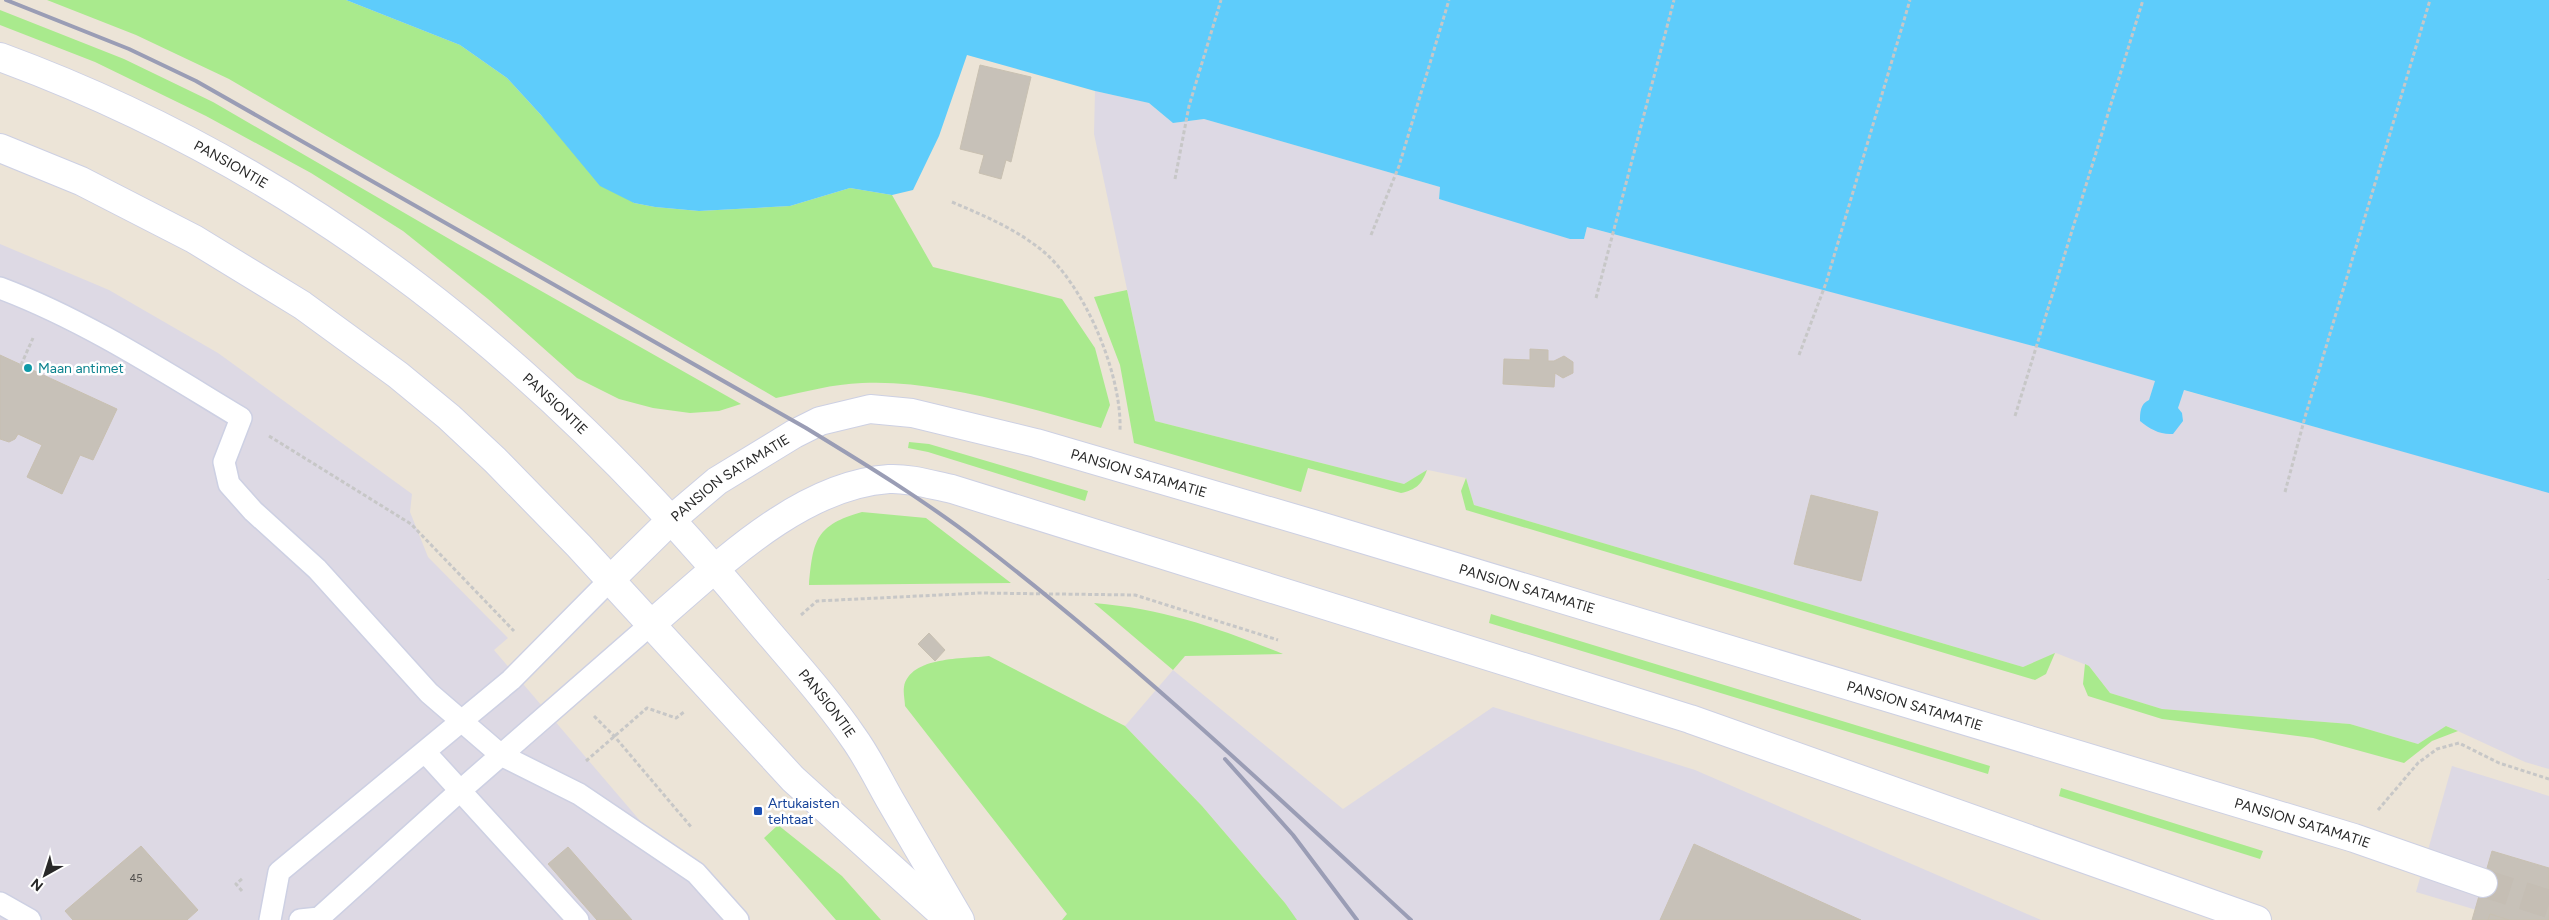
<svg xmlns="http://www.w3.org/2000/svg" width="2549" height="920" viewBox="0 0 2549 920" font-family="Figtree,sans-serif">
<rect width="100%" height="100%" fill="#ece4d7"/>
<path fill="#ddd9e4" d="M1095,91L1149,103L1173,123L1204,119L1440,187L1439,199L1584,239L1587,227L2042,348L2156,381L2149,400L2178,408L2183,390L2542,490L2549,493V769L2525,762L2447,726L2418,744L2350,724L2162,709L2110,693L2089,666L2056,653L2023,667L1474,505L1466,478L1428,470L1404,484L1155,421L1094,134Z
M0,244L109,290L218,353L412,494L410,512L428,557L508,638L494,650L725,920H0Z
M1173,670L1343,809L1493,707L1695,770L2041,920H1296L1285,903L1202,806L1125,726Z
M2452,766L2549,796V920L2490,914L2416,892Z"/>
<path fill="#a9ea8d" d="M47,0H346L460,45L507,78L541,115L634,203L655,207L699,211L790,206L850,188L892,195L933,267L1062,299L1095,348L1110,405L1101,428C1028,408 937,379 862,383C833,384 804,392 776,398L229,79L136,35Z
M0,10L124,59L213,102L458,244L741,404L719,411L690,413L653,408L619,399L577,378L488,299L403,231L311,173L206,116L95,62L0,25Z
M1127,290L1155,421L1404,484L1427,470C1422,484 1416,490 1401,493L1308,468L1301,492L1134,443L1120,365L1094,297Z
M909,442L929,444L1088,491L1085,501L928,452L908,448Z
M1466,478L1474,505L2023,667L2055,653L2046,674L2035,680L1466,510L1461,491Z
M862,512L926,518L1011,583L809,585C813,540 816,525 862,512Z
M1094,603C1165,609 1218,628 1283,654L1185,656L1173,670Z
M1491,614L1990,766L1988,774L1489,623Z
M989,656L1125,726L1202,806L1285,903L1297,920H1062L1067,914L905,706C905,701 903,693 904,687C910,656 964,659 989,656Z
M2085,664L2089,666L2110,693L2162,709L2350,724L2418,744L2446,726L2458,731L2432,741L2404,763L2313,738L2162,719L2088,696L2083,684Z
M2061,788L2263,851L2260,859L2059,796Z
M778,825L842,876L881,920H836L764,838Z"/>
<path fill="#5eccfb" d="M346,0H2549V493L2184,390L2178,408L2182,413L2183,421L2173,434C2160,435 2150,429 2140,421C2140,413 2140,404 2149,400L2155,381L2041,348L1587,227L1584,239H1570L1439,199L1440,187L1204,119L1173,123L1149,103L1095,91L967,55L939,136L913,190L892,195L850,188L790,206L699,211L655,207L634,203L600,186L541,115L507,78L460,45Z"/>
<path fill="#c7c1b8" stroke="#c8c0b1" d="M980,65L1031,77L1011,162L1006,160L1001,179L979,173L984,155L960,149Z
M1530,349L1548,350V361H1554L1564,356L1573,362V373L1563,378L1555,373L1554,387L1503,384L1504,359L1530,360Z
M0,355L117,409L93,460L80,455L62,494L27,477L42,445L18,434L15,439L9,442L0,439Z
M1811,495L1878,512L1861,581L1794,564Z
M929,633L945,650L935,661L918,644Z
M1694,844L1861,920H1660Z
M141,846L198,910L187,920H73L65,911Z
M568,847L632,920H597L548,864Z
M2492,851L2549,868V920H2472Z
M2490,914L2509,920H2488Z"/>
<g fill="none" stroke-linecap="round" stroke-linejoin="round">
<path stroke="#c5beb4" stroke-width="28" stroke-dasharray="28 14" stroke-linecap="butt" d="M2483,883L2549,904"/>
<g stroke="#cdd0e3" stroke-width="24">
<path id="service" d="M0,288C85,320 163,371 241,418L224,462L229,484L253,511L317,569L429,693L501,755L579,794L696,873L738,920
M425,752L578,920
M0,903L30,920
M270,920L279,872L511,680L609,581
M300,920L319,918L461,790L650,625"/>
</g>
<g stroke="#cdd0e3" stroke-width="30">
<g id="minor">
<path id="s1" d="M609,581L671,520L717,481L794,434L820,421L870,409L912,413L1036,443L1313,524L2354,838L2483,883"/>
<path d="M650,625C716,569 798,485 889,479C910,478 932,485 952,489L1690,719L2257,920"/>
</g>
</g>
<g stroke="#cdd0e3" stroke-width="30">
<g id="tertiary">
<path id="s2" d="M0,57C308,170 550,367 757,619C788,656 826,697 853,737C867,756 878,779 890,800C913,840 937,880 960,920"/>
<path d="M0,148L81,181L194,239L302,305L398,375L449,417L495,460L579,546L793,779L949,920"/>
</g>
</g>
<path stroke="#c7c7c7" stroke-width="3" stroke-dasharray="4 2.5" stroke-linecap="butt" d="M1175,179L1189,106L1221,0
M952,202C982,215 1012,227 1039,248C1084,282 1122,374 1120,430
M1371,235L1399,166L1449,0
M1596,298L1674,0
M1799,355L1826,283L1910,0
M21,365L33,338
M2015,416L2143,0
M269,436L411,524L514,631
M2285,492L2305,417L2430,0
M2549,580V579
M801,615L817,601L980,593L1135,595L1278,640
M594,716L615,737L692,828
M586,761L647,708L676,718L684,712
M2378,810L2418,763L2437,749L2459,743L2499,763L2549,779
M242,891L236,884L243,878"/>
<use href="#service" stroke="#fff" stroke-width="21"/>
<use href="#minor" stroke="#fff" stroke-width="28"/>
<use href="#tertiary" stroke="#fff" stroke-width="28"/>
<path stroke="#9a9db5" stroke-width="4" d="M6,0L129,49L196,81L806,428C865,464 924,500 980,543C1131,659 1271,791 1411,920
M1225,759L1293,835L1357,920"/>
</g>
<circle fill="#0f9aa8" stroke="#fff" stroke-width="2" cx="28" cy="368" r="5"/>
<rect fill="#1a4fb4" stroke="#fff" stroke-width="2" x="753" y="806" width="10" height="10" rx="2.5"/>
<g text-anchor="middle" stroke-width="5" stroke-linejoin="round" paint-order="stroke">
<g font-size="11" fill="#504e4c">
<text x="136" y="882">45</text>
</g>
<g font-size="14" fill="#282828" stroke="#fff">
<text dy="5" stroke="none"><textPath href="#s2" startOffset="255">PANSIONTIE</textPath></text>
<text dy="5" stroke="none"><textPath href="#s2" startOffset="659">PANSIONTIE</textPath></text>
<text dy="5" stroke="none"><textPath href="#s1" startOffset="595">PANSION SATAMATIE</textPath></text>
<text dy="5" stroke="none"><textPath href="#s1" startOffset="160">PANSION SATAMATIE</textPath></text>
<text dy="5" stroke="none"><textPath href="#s1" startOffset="1000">PANSION SATAMATIE</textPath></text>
<text dy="5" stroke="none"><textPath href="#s2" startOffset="1064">PANSIONTIE</textPath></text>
<text dy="5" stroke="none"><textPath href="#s1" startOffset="1405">PANSION SATAMATIE</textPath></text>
<text dy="5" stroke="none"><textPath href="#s1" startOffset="1810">PANSION SATAMATIE</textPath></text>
</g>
<g font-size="14" fill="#0d838f" stroke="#fff" text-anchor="start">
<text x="38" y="373">Maan antimet</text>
</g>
<g font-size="14" fill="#164399" stroke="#fff" text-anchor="start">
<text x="768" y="808">Artukaisten<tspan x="768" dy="16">tehtaat</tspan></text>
</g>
</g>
<g transform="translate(45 875) rotate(219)" stroke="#ffffff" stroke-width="4" paint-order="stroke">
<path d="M0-4L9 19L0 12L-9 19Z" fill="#282828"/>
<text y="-8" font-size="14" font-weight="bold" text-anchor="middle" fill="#282828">N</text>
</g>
</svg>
